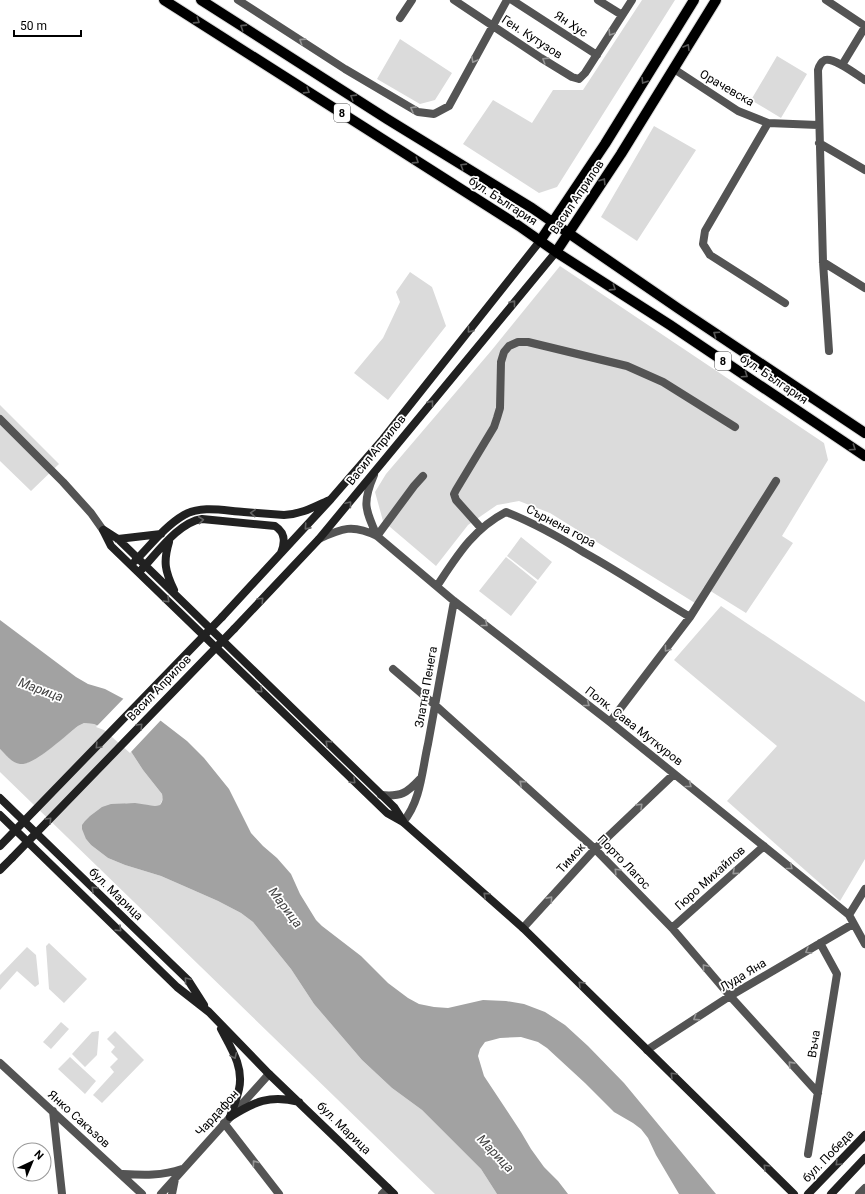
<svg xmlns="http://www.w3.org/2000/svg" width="865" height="1194" viewBox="0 0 865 1194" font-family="Roboto,sans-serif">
<rect width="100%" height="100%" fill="#fff"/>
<path fill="#dbdbdb" d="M642,0H675L557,187L539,193L463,144L493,100L532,123L553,90H583Z
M400,39L452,73L435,100L420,104L377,79Z
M777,56L807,74L781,118L751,100Z
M654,126L696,150L637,241L601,217Z
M560,266L824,443L828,460L782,536L793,543L746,613L704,587L695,603L550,513L519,501L497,505L468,525L436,566L383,521L375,492L386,474L491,351Z
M410,272L432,287L446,326L388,400L354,373L383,338L400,302L396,292Z
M0,405L59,464L31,491L0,461Z
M521,537L552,562L538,580L507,556Z
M506,557L537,582L511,616L479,591Z
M721,606L865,702V859L840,901L727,801L777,746L674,660Z
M84,723L94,724L105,729L130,750L143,770L162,794L163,798L160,805L155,806L126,803L86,839L91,845L108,858L125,865L161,876L193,890L218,901L241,913L253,922L291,969L314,1004L362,1060L392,1088L422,1110L481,1169L497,1194H435L0,772V749L8,757L43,754L78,726Z
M49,943L87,979L64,1003L49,989L46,946Z
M27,947L36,955L39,984L35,987L17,971L0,990V975Z
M61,1022L69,1029L51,1049L43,1042Z
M99,1031L97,1055L85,1067L72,1054L92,1032Z
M115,1031L144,1060L102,1103L93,1095L114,1072L110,1067L118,1059L111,1052L115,1047L107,1039Z
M70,1057L96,1081L85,1094L58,1069Z"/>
<path fill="#a2a2a2" d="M0,620L76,677L88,684L105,689L152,714L187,741L204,758L229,789L251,833L263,846L277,858L291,874L300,894L316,920L322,926L361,956L388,983L408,998L419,1004L434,1007L448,1008L483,1000L506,1001L524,1004L545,1012L565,1025L588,1046L624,1083L716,1194H679L656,1155L648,1138L641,1129L633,1123L614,1112L585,1083L547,1048L538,1042L521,1037L500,1038L485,1042L480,1049L478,1056L484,1076L521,1132L531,1149L544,1167L558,1181L568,1194H497L481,1169L422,1110L392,1088L362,1060L314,1004L291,969L253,922L241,913L218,901L193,890L161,876L125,865L108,858L91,845L86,839L82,829V825L85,821L90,816L102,807L111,804L135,803L155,806L160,805C163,801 163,799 162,794L143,770L130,750L105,729L94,724L84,723L78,726C66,735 34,766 20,764C12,763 5,754 0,749Z"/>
<path fill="#fff" d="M125,697L153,712L162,719L130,753L104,730L96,727Z"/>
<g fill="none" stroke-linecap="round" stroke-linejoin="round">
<g stroke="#dbdbdb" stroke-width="12">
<path id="primary" d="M164,0L519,226L556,252L670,325L865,456
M201,0L387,119L532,208L679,309L865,433
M540,241L605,144L694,0
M556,252L621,154L716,0"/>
</g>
<path stroke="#545454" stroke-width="8" d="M238,0L345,69L418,112L434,114L449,106L507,0
M454,0L541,58L572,77L579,79L585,73L632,0
M512,0L597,55
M598,0L622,15
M826,0L865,26
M400,18L412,0
M842,65L865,27
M674,69L738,111L768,123L818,125
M768,123L705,231L703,244L710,255L785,303
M819,143L865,170
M823,262L865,288
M829,351L823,262L818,70C819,66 821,62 825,60C834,57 857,75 865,80
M0,419L63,482L91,513L103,530
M374,475C362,503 365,509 377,536
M481,528L456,500L454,494L456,490L494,427L497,418L500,408L501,362L504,352L509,346L518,342H528L627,366L663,382L735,427
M377,536L414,486L423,476
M319,539C342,528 353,524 377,536L454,601L610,722L849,915L865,944
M437,586C457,556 473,529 506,512C534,523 559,537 585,553C621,573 655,596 690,617
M393,669L435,705L595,849L672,928L730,996L818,1093
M610,722L690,617L776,481
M381,795C401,797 407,793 420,779
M403,822C421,801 422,770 428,744C437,697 445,649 454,601
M849,915L865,889
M523,928L595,849L674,774
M672,928L764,846
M647,1050L730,996L853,924
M0,1063L142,1194
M53,1111L62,1194
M224,1123L279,1194
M808,1154L837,974L820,943
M122,1174C143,1175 162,1176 182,1169
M161,1194L269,1074
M172,1194L175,1179
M382,1194L388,1188
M859,1194L865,1188"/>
<path stroke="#212121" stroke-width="8" d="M103,530L111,546L387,813L403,822L523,928L794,1194
M104,530L118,539L394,807L403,821
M118,539L161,534
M169,542C163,562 165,571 174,590
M135,561C150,546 165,526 184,515C202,505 225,511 244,512C258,513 271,514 284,515C301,514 312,508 327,501
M142,569C158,552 179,522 202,519L275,526C286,533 285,543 281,553
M222,617L331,499L383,439L540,241
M234,629L319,539L556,252
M0,798L188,980L204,1005
M0,815L177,987L209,1012L269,1074L394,1194
M0,870L12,858
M221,1029C231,1048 244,1067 239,1089C237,1098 233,1108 230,1117
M230,1117C254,1102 270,1094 299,1102
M808,1194L865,1135
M831,1194L865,1158"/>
<use href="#primary" stroke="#000" stroke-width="10"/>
<path stroke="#212121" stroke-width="8" d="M0,846L222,617
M12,858L234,629"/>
</g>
<defs><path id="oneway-chevron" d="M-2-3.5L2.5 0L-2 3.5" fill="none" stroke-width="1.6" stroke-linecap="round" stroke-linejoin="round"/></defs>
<g stroke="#595959">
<use href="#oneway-chevron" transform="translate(197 21) rotate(33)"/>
<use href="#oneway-chevron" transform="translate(243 27) rotate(-147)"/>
<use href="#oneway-chevron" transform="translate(687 47) rotate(-59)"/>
<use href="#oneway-chevron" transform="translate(644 81) rotate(122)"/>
<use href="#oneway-chevron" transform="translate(307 91) rotate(32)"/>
<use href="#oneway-chevron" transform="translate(353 97) rotate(-148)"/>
<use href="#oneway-chevron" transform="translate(416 161) rotate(33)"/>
<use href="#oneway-chevron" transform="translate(463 166) rotate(-148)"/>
<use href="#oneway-chevron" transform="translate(603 181) rotate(-57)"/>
<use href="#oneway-chevron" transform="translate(613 288) rotate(33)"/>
<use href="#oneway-chevron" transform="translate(716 334) rotate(-146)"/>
<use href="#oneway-chevron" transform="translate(745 375) rotate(34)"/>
<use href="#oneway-chevron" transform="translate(853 448) rotate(34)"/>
</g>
<g stroke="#989898">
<use href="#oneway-chevron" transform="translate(611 33) rotate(123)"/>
<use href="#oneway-chevron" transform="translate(302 41) rotate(-147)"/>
<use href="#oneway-chevron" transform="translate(474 60) rotate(119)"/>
<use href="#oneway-chevron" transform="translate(545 60) rotate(-148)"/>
<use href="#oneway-chevron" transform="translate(413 109) rotate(-151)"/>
<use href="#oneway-chevron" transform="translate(485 624) rotate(38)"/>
<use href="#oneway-chevron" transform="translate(667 649) rotate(128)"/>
<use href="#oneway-chevron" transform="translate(587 704) rotate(38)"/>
<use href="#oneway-chevron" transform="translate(522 783) rotate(-138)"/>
<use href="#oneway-chevron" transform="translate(689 785) rotate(39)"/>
<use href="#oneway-chevron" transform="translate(640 806) rotate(-44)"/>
<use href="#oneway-chevron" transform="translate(790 867) rotate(39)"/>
<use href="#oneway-chevron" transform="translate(617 871) rotate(-134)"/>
<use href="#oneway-chevron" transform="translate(735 872) rotate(138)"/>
<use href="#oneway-chevron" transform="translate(550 899) rotate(-48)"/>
<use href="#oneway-chevron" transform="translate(808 951) rotate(150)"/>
<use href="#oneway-chevron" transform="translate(705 967) rotate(-130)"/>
<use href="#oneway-chevron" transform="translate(696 1018) rotate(147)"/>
<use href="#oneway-chevron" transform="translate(791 1064) rotate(-132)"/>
<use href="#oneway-chevron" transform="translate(255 1163) rotate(-127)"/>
</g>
<g stroke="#646464">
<use href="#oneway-chevron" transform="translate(513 303) rotate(-51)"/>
<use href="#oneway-chevron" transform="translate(470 330) rotate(129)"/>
<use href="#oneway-chevron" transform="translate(431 403) rotate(-51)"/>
<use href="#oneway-chevron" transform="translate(349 504) rotate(-50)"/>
<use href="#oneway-chevron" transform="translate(253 513) rotate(-176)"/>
<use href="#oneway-chevron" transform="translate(201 520) rotate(-6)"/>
<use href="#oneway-chevron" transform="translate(307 527) rotate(132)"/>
<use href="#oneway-chevron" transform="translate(167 600) rotate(44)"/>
<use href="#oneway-chevron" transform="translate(261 600) rotate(-46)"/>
<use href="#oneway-chevron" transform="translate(260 690) rotate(44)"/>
<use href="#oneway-chevron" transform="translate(140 726) rotate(-46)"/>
<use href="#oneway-chevron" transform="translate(328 743) rotate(-136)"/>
<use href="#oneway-chevron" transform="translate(98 746) rotate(134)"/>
<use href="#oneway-chevron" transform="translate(353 781) rotate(44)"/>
<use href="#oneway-chevron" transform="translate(49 820) rotate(-46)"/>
<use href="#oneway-chevron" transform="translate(94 889) rotate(-136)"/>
<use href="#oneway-chevron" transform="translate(486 895) rotate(-138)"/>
<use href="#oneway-chevron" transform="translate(119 929) rotate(44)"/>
<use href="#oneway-chevron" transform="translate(187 980) rotate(-130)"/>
<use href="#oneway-chevron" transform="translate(581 984) rotate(-136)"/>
<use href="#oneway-chevron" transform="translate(234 1056) rotate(66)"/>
<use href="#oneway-chevron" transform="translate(673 1075) rotate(-135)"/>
<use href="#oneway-chevron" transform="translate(838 1163) rotate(134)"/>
<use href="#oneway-chevron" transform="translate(766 1167) rotate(-135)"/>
</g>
<g text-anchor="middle" stroke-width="3.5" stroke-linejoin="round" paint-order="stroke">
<g fill="#fff" stroke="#4c4c4c" stroke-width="1">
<rect x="334" y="104" width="16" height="18" rx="3"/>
<rect x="715" y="352" width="16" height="18" rx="3"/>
</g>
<g font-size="11" font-weight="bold" fill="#000">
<text x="342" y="117">8</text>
<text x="723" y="365">8</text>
</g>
<g font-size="12" fill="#000" stroke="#fff">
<text transform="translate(571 24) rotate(33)" y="4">Ян Хус</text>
<text transform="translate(532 37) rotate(33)" y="4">Ген. Кутузов</text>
<text transform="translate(727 88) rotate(30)" y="4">Орачевска</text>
<text transform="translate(577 197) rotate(-56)" y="4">Васил Априлов</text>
<text transform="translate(503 201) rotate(33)" y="4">бул. България</text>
<text transform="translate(774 379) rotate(34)" y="4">бул. България</text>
<text transform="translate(376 450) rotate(-51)" y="4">Васил Априлов</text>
<text transform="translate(561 526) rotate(28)" y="4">Сърнена гора</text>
<text transform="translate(426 687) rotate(-80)" y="4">Златна Пенега</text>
<text transform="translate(159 688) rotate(-46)" y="4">Васил Априлов</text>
<text transform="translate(634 726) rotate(38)" y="4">Полк. Сава Муткуров</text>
<text transform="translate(571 858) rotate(-48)" y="4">Тимок</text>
<text transform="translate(624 862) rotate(46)" y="4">Порто Лагос</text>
<text transform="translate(710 878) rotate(-42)" y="4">Гюро Михайлов</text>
<text transform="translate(116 894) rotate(44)" y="4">бул. Марица</text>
<text transform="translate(743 975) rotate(-31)" y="4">Луда Яна</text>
<text transform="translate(814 1044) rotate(-81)" y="4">Въча</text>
<text transform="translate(217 1113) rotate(-48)" y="4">Чардафон</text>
<text transform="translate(79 1119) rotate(42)" y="4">Янко Сакъзов</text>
<text transform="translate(344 1128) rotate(44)" y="4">бул. Марица</text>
<text transform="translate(828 1156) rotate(-46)" y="4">бул. Победа</text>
</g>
<g font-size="13" font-style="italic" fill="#434343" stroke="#fff">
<text transform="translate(41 689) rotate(20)" y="5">Марица</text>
<text transform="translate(286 907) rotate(53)" y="5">Марица</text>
<text transform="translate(496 1153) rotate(46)" y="5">Марица</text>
</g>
</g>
<g transform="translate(32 1162) rotate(44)"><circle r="19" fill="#ffffff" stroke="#999999"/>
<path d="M0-3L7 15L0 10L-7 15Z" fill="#000000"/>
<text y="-6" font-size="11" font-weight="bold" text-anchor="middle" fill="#000000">N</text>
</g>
<path d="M14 30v6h67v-6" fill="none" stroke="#000000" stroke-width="2"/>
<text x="20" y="30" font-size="12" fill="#000000" stroke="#ffffff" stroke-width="3" paint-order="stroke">50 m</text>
</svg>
